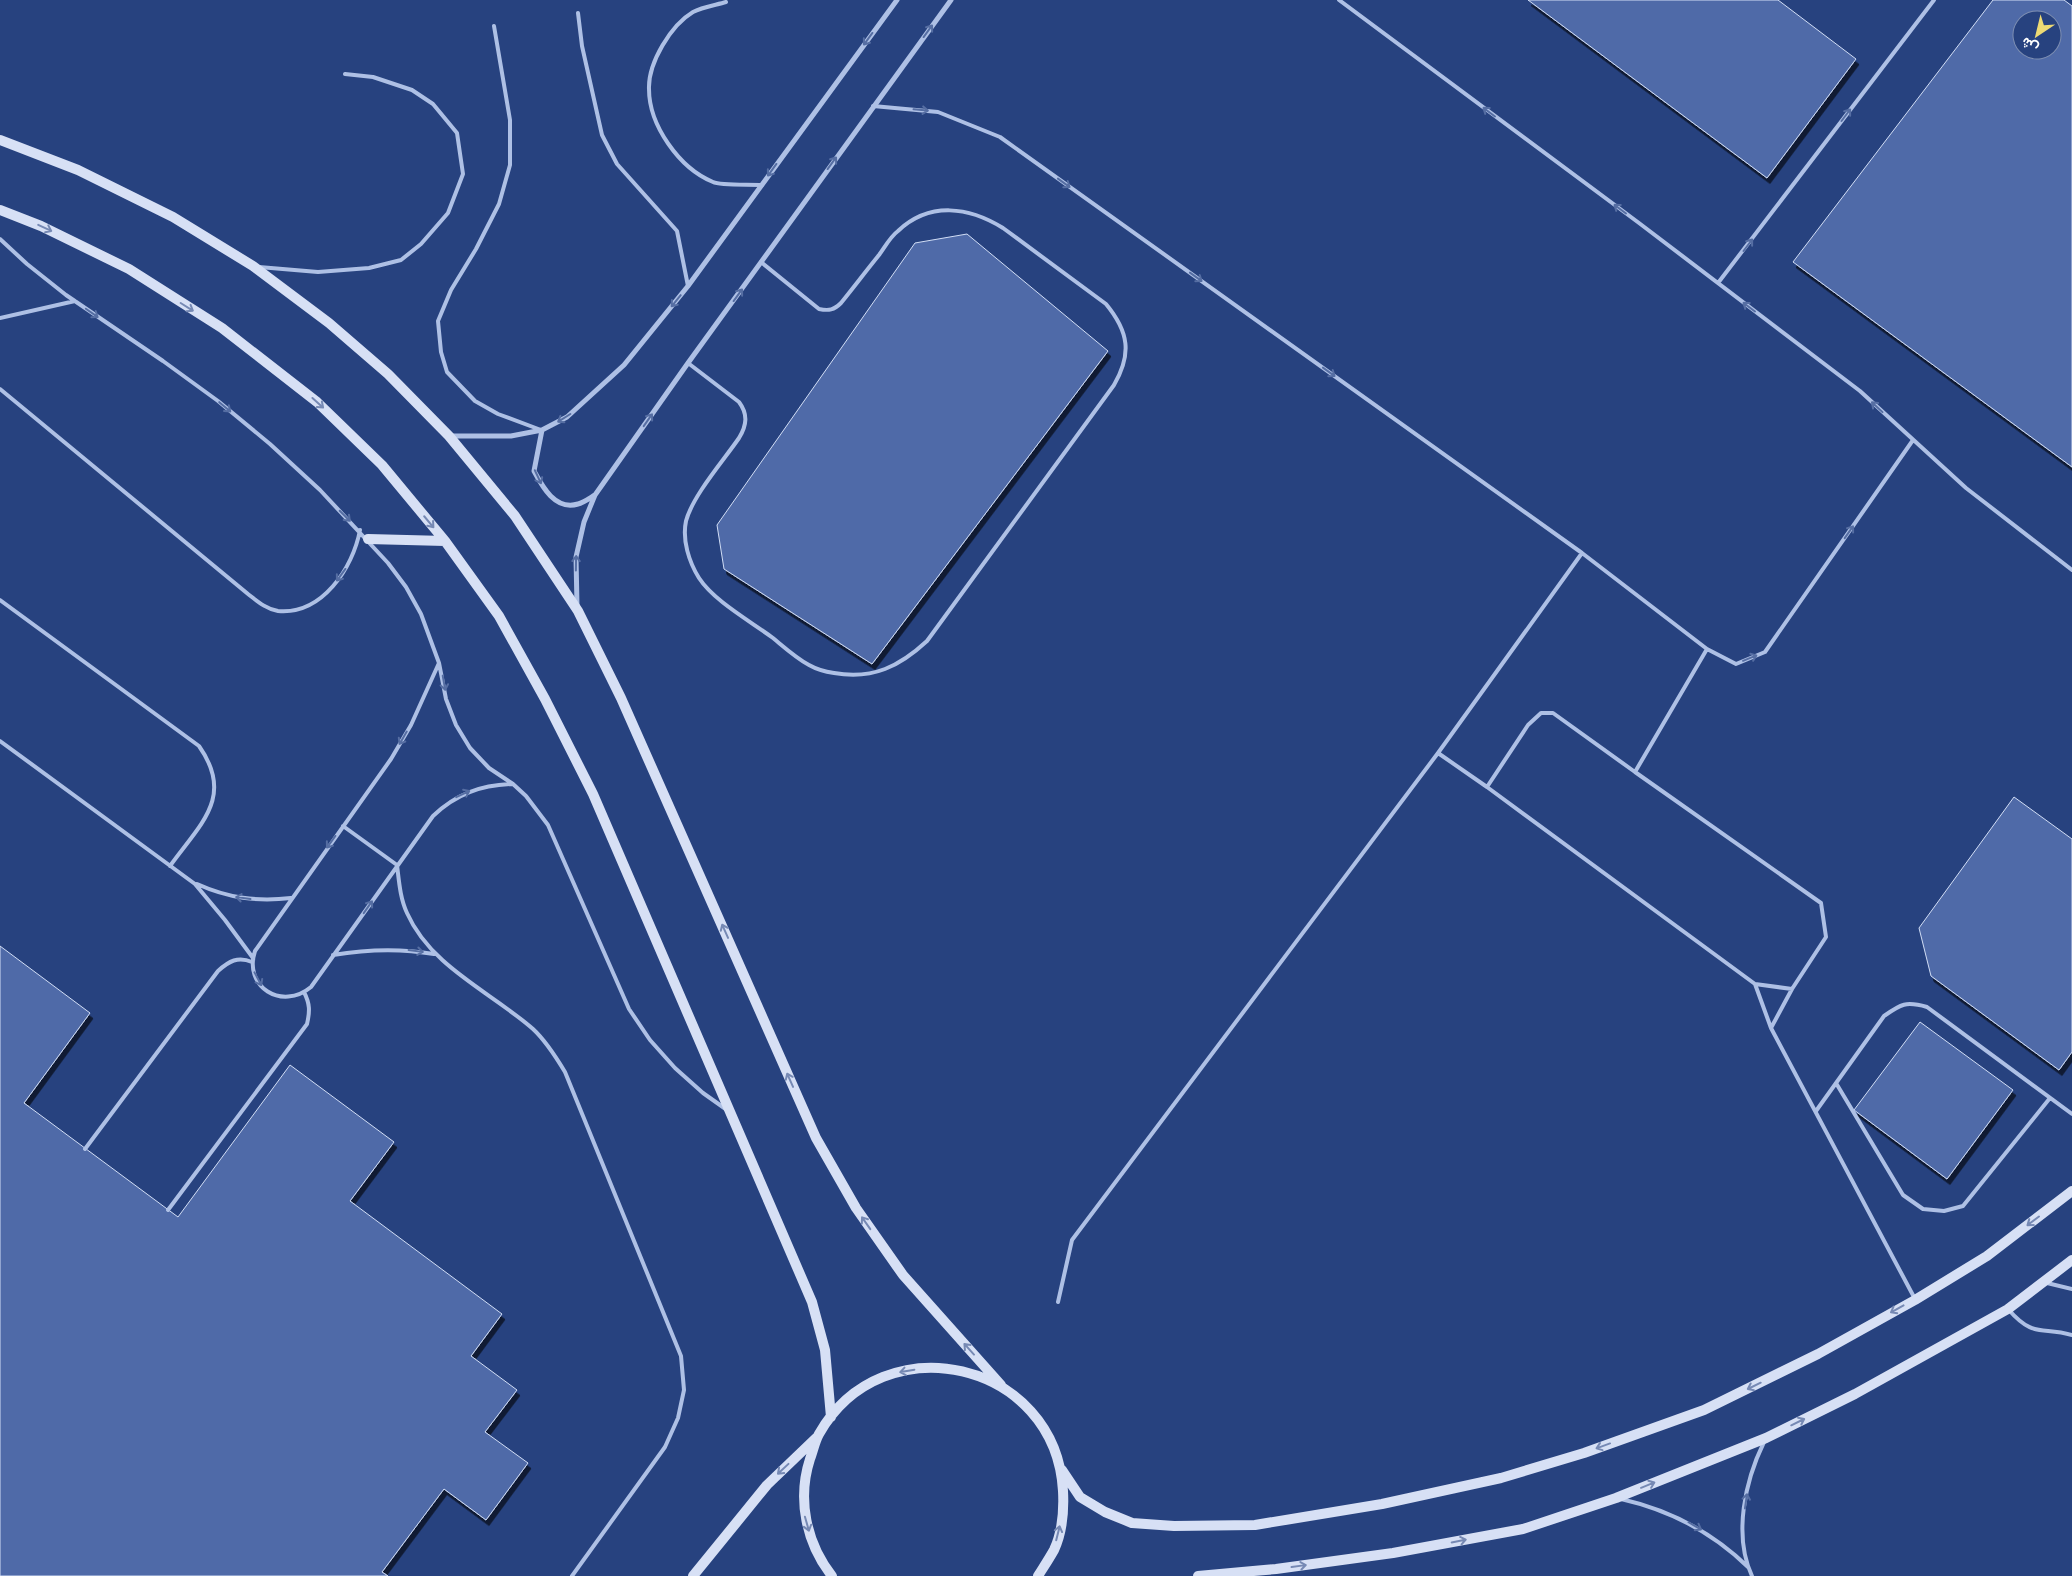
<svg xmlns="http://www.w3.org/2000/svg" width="2072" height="1576" viewBox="0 0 2072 1576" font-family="'Public Sans',Vazirmatn,sans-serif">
<defs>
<filter id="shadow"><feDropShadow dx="3" dy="5.5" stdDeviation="0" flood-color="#0009"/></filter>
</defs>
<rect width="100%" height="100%" fill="#27427f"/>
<path fill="#506ba8" stroke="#d1ddf5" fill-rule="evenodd" filter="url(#shadow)" d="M1528,0H1778L1856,59L1767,178Z
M1993,0H2064L2072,6V467L1793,262ZM2022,20H2052V50H2022Z
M967,234L1108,351L872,664L724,569L717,525L915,243Z
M2014,797L2072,839V1052L2059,1070L1931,976L1919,928Z
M0,946L90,1013L24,1103L178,1217L290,1065L394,1142L350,1201L502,1314L471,1356L517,1390L485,1432L528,1463L486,1520L444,1489L382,1572L388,1576H0Z
M1920,1022L2013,1090L1947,1179L1854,1110Z"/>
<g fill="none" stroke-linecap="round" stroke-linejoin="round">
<path stroke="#aec0e5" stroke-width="4" d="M1339,0L1639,223L1860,391L1966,488L2072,570
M726,2C716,5 702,7 693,12C671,25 648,63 649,89C649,125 679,168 713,182C721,186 751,184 762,185
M578,13L582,46L602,135L617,164L677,231L688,286
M494,26L510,120V165L499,204L476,249L451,290L438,321L441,352L447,372L475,401L498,414L541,430
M873,106L938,112L1000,137L1582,553L1707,649L1736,664L1765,652L1913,440
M0,239L27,264L66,295L163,361L218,401L270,444L320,490L388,563L406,587L421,614L439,663L446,699L456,725L470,748L489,768L513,784L526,796L548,825L629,1009L650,1040L675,1068L703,1093L727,1110
M259,267L318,272L369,268L401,260L421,244L448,213L463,174L457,133L433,104L412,90L373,77L345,74
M1718,283L1934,0
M0,318L75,301
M688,363L739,402C748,414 747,425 739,438C724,460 693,495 686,521C682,540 689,562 699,578C714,601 750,621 773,638C784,647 796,658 809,665C816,669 827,672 834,673C873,680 900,666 927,641L1114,385C1132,354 1129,332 1106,304L1003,228C969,207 930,201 898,231C890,237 885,247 879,255C866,271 854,287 841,303C834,310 829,311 819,309L761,262
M0,389L248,594C257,601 266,609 278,611C322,615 353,568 360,530
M0,600L199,746C235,797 200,824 170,866
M1707,649L1635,772L1821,903L1826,937L1792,989L1771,1028L1915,1299
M439,663L411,725L391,759L255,951C243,987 282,1011 311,987L433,816C456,794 481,785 513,784
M0,741L195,884L225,920L253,958
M1438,753L1487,787
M1635,772L1553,713H1541L1528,725L1487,787L1755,984L1771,1028
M343,826L397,865C399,881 400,898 407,913C431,967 491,992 533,1029C546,1041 556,1057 565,1072L681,1356L684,1390L678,1418L665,1447L572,1576
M197,884C228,898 257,902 291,898
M333,955C368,949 399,948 434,954
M1755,984L1792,989
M1836,1083L1903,1195L1923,1209L1944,1211L1963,1206L2050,1098
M1816,1111L1884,1016C1901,1004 1906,1001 1927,1007L2072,1114
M85,1149L218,971C229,961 238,956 252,962
M168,1210L307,1024C310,1011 310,1004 304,992
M2047,1283L2072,1289
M1058,1302L1072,1240L1438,753L1582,553
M2008,1309C2034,1339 2042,1326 2072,1335
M1621,1499C1670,1510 1712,1532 1748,1567
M1752,1576C1733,1535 1745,1481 1764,1442"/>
<path stroke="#aec0e5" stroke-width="5" d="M542,430L534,471C542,486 555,511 578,504C583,503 590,498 595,495
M449,436H511L542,430L567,417L624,365L688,286L897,0
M577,606L576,557L584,522L595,495L688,363L951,0"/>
<path stroke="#d7e0f5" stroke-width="10" d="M0,140L78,170L173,217L253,266L329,323L388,374L449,436L515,516L578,611L621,698L816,1138L856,1208L903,1275L1001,1385
M0,210L41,226L129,269L222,328L317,402L382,465L445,541L499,616L545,699L593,794L812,1302L825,1350L831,1417
M368,539L445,541
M1062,1470L1080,1497L1105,1512L1132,1523L1174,1526L1255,1525L1382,1504L1501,1478L1584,1453L1704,1410L1818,1354L1915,1300L1987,1256L2072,1191
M693,1576L767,1485L816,1438
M832,1576C806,1543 797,1499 810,1459C813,1451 815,1441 819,1434C883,1321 1056,1361 1063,1491C1064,1510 1062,1533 1054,1550C1049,1559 1043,1568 1038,1576
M1198,1576L1276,1569L1393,1553L1523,1529L1616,1498L1766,1438L1855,1394L2008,1309L2072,1260"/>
</g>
<defs><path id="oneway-shaft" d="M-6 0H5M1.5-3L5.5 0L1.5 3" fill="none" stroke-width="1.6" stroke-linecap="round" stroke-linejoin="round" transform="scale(1.25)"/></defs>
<g stroke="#566ea3">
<use href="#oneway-shaft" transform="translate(928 31) rotate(-54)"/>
<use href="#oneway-shaft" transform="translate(868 39) rotate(126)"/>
<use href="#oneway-shaft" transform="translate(921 110) rotate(5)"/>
<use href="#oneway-shaft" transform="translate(1489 112) rotate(-143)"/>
<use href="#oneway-shaft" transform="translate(1846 115) rotate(-53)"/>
<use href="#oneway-shaft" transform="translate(832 163) rotate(-54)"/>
<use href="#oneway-shaft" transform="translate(772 170) rotate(126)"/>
<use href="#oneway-shaft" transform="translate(1064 183) rotate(36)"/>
<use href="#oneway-shaft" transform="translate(1620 209) rotate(-143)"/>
<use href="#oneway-shaft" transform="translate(1748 245) rotate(-53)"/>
<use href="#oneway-shaft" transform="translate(1196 277) rotate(36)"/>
<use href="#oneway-shaft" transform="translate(738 295) rotate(-54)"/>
<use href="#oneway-shaft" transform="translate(676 301) rotate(129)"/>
<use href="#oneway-shaft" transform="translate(1749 307) rotate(-143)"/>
<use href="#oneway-shaft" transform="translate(92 313) rotate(35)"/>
<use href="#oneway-shaft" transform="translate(1329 372) rotate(36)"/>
<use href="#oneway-shaft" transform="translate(225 407) rotate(40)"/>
<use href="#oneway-shaft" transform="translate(1877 407) rotate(-137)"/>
<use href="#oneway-shaft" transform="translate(564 418) rotate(148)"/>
<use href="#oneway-shaft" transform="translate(648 420) rotate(-55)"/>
<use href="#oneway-shaft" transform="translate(538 477) rotate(65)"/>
<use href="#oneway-shaft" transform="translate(345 516) rotate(45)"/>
<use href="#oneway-shaft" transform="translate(1849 532) rotate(-55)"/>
<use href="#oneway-shaft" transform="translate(576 563) rotate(-89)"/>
<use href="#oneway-shaft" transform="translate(341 575) rotate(126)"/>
<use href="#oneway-shaft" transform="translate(1750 658) rotate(-22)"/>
<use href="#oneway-shaft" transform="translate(444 683) rotate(80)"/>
<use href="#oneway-shaft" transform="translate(403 738) rotate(120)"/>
<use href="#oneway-shaft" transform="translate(463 794) rotate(-25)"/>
<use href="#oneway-shaft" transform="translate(331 842) rotate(126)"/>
<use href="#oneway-shaft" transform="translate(243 898) rotate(-172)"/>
<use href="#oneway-shaft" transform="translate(368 907) rotate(-55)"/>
<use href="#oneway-shaft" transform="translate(416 951) rotate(8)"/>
<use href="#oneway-shaft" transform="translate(258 979) rotate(62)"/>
<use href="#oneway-shaft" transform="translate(1746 1501) rotate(-82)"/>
<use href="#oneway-shaft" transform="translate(1695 1526) rotate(30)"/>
</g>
<g stroke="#7689b4">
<use href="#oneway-shaft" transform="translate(45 228) rotate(25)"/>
<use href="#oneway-shaft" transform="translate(187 307) rotate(32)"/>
<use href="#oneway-shaft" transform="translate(318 403) rotate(42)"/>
<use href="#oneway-shaft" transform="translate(429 522) rotate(50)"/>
<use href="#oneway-shaft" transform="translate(725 931) rotate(-114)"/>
<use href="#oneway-shaft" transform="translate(790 1080) rotate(-114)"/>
<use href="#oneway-shaft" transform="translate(2033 1221) rotate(143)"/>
<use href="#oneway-shaft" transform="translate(866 1223) rotate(-125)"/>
<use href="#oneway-shaft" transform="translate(1897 1309) rotate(151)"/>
<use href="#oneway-shaft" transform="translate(969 1349) rotate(-132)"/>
<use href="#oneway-shaft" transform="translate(907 1371) rotate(170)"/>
<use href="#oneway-shaft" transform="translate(1754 1386) rotate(154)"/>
<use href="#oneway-shaft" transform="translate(1798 1422) rotate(-26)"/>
<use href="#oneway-shaft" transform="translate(1603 1446) rotate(160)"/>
<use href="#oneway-shaft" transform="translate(783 1469) rotate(137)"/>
<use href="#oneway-shaft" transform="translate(1648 1485) rotate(-22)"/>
<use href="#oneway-shaft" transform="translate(807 1524) rotate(74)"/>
<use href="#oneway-shaft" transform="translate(1058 1533) rotate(-76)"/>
<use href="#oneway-shaft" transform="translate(1459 1541) rotate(-11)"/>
<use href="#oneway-shaft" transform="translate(1299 1566) rotate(-8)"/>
</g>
<g transform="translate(2037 35) rotate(215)"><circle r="24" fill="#27427f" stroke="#7d8eb2"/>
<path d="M0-4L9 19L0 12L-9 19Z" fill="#edda74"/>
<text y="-8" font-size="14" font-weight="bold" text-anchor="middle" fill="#ffffff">ش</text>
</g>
</svg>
